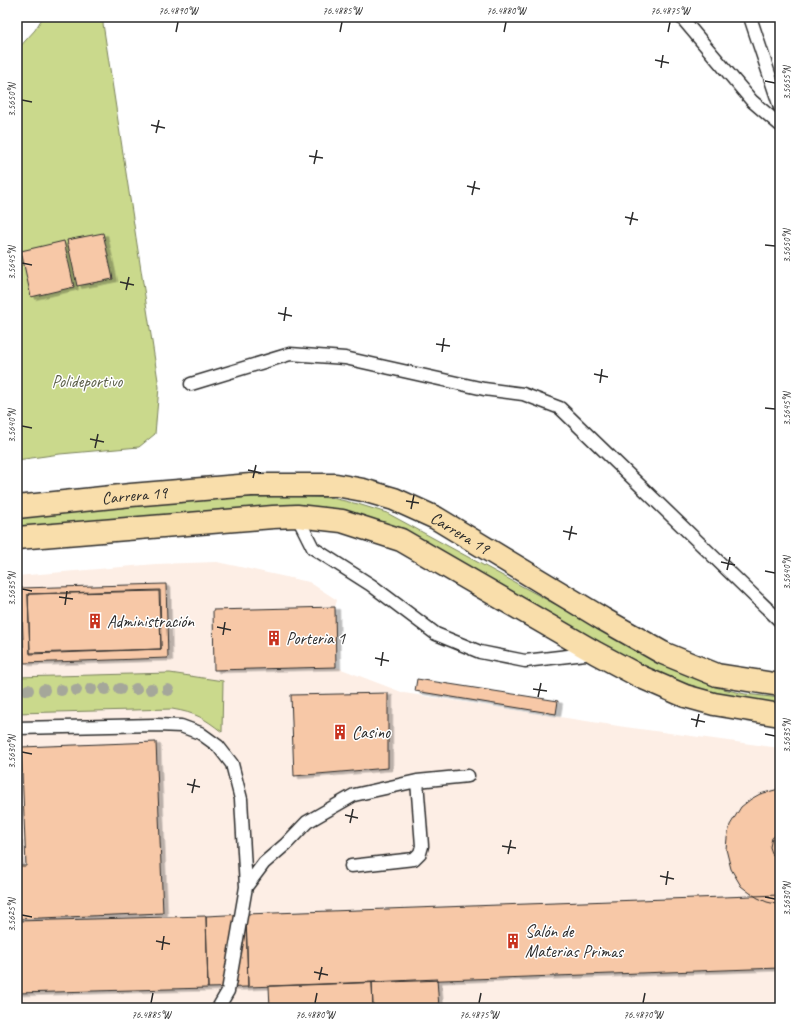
<svg xmlns="http://www.w3.org/2000/svg" width="797" height="1025" viewBox="0 0 797 1025" font-family="Caveat,sans-serif">
<defs>
<filter id="shadow"><feDropShadow dx="4.5" dy="2.5" stdDeviation="0" flood-color="#0004"/></filter>
</defs>
<rect width="100%" height="100%" fill="#fff"/>
<filter id="ink" filterUnits="userSpaceOnUse"><feTurbulence type="fractalNoise" baseFrequency=".025" numOctaves="2"/><feDisplacementMap in="SourceGraphic" scale="8" xChannelSelector="R" yChannelSelector="G"/><feConvolveMatrix kernelMatrix="1 2 1 2 8 2 1 2 1" color-interpolation-filters="sRGB"/></filter>
<g filter="url(#ink)">
<path fill="#fdeee5" d="M217,562L309,582L337,600L335,607L336,667L404,693L625,727L780,748V1008H17V576L156,564Z"/>
<path fill="#cad98c" stroke="#7a825c" d="M43,17H102L159,387L155,434L139,447L60,454L17,460V50L35,30Z
M289,496L332,498L358,504L387,513L608,633L670,668L715,687L745,694L780,698V707L746,703L684,683L660,674L365,523L17,534V518H22C111,508 200,498 289,496Z
M170,673L223,681L222,732C204,718 196,713 172,709L17,713V677Z"/>
<path fill="#f7c8a7" stroke="#2b2b2b" filter="url(#shadow)" d="M103,233L113,279L77,286L67,240Z
M64,241L74,287L31,297L21,251Z
M166,584L168,658L24,663L21,588Z
M160,590L161,649L30,654L28,594Z
M159,591L161,649L30,653L28,594Z
M335,607L336,667L214,670L213,610Z
M417,679L558,701L556,714L415,691Z
M388,693V768L294,776L291,695Z
M156,742L163,913L17,919V866H26L21,747Z
M779,789H780V905L767,902L758,898L750,893L741,886L731,869L726,849L727,838L730,825L741,807L751,799L760,794Z
M779,833H780V861L773,856L770,847L772,838Z
M17,838H18L19,867H17Z
M780,895V968L248,987L246,914Z
M246,914L248,987L208,988L206,916Z
M206,916L208,988L17,993V921Z
M437,979L439,1008H373L372,982Z
M372,982L373,1008H270L269,986Z"/>
<g fill="none" stroke-linecap="round" stroke-linejoin="round">
<g stroke="#2b2b2b" stroke-width="15">
<path id="service" d="M681,17L752,101L780,125
M750,17L780,107
M191,384L290,354L345,358L484,389L523,394L560,408L780,621
M297,516L313,548L371,585L436,634L480,652L525,661L594,653
M17,728L156,725L181,726L200,733L218,746L232,764L241,799L246,887L228,991L218,1008
M351,866L414,859L420,853L422,846L417,781
M246,887L264,863L286,844L307,822L354,795L417,781L468,776"/>
</g>
<g stroke="#2b2b2b" stroke-width="25">
<g id="primary">
<path id="s1" d="M17,507L131,495L251,485H336L363,490L394,499L436,518L603,619L663,653L717,675L780,685"/>
<path d="M17,538L273,517L297,516L342,521L401,540L596,653L641,677L685,696L714,704L780,715"/>
</g>
</g>
<path stroke="#2b2b2b" stroke-width="2.5" stroke-dasharray="1 3" stroke-linecap="butt" d="M17,662L24,663"/>
<use href="#service" stroke="#fff" stroke-width="12"/>
<use href="#primary" stroke="#f9deab" stroke-width="22"/>
</g>
<g fill="#a5a79a">
<circle cx="91" cy="689" r="6"/>
<circle cx="105" cy="689" r="6"/>
<circle cx="120" cy="689" r="6"/>
<circle cx="136" cy="689" r="6"/>
<circle cx="151" cy="689" r="6"/>
<circle cx="28" cy="690" r="6"/>
<circle cx="44" cy="690" r="6"/>
<circle cx="61" cy="690" r="6"/>
<circle cx="76" cy="690" r="6"/>
<circle cx="168" cy="690" r="6"/>
</g>
</g>
<path fill="none" stroke="#2b2b2b" stroke-width="1.5" d="M176,32L178,22M340,32L342,22M504,32L506,22M668,32L670,22M655,60L669,63M661,68L663,55M765,81L775,83M22,100L32,102M151,125L165,128M156,133L159,120M309,156L323,158M314,164L317,150M467,186L480,189M472,195L475,181M625,217L638,220M630,225L633,212M765,245L775,246M22,263L32,265M120,282L134,285M126,290L129,277M278,313L292,316M284,321L286,307M436,344L450,346M442,352L444,338M594,374L608,377M600,383L602,369M765,408L775,409M22,426L32,428M90,439L104,442M95,448L98,434M248,470L261,473M253,478L256,465M406,501L419,503M411,509L414,495M563,531L577,534M569,540L572,526M721,562L735,565M727,570L730,557M765,571L775,573M22,589L32,591M59,597L73,599M65,605L67,591M217,627L231,630M223,635L225,622M375,658L389,661M381,666L383,652M533,689L547,691M538,697L541,683M691,719L705,722M696,727L699,714M765,734L775,736M22,752L32,754M187,784L200,787M192,793L195,779M345,815L358,818M350,823L353,809M502,846L516,848M508,854L511,840M660,876L674,879M666,885L668,871M765,897L775,899M22,915L32,917M156,941L170,944M162,950L164,936M314,972L328,975M319,980L322,967M151,1003L153,993M315,1003L317,993M479,1003L481,993M643,1003L645,993"/>
<defs>
<g id="building-bare" transform="scale(1.2)"><path d="M-4-6H4V6H1V3H-1V6H-4ZM-2.5-4.3h1.7v1.8h-1.7ZM.8-4.3h1.7v1.8H.8ZM-2.5-1h1.7V.8h-1.7ZM.8-1h1.7V.8H.8Z" fill="#c8321e" stroke="#fff" stroke-width="2.5" paint-order="stroke"/></g>
</defs>
<g fill-rule="evenodd">
<use href="#building-bare" x="95" y="621"/>
<use href="#building-bare" x="274" y="638"/>
<use href="#building-bare" x="340" y="732"/>
<use href="#building-bare" x="513" y="941"/>
</g>
<g text-anchor="middle" stroke-width="3" stroke-linejoin="round" paint-order="stroke">
<g font-size="17" fill="#5b5f48" stroke="#fff">
<text x="87" y="387">Polideportivo</text>
</g>
<g font-size="17" fill="#2b2b2b" stroke="#fff">
<text dy="6" stroke="none"><textPath href="#s1" startOffset="118">Carrera 19</textPath></text>
<text dy="6" stroke="none"><textPath href="#s1" startOffset="454">Carrera 19</textPath></text>
</g>
<g font-size="17" fill="#2b2b2b" stroke="#fff" text-anchor="start">
<text x="107" y="627">Administración</text>
<text x="286" y="644">Porteria 1</text>
<text x="352" y="738">Casino</text>
<text x="525" y="937">Salón de<tspan x="525" dy="20">Materias Primas</tspan></text>
</g>
</g>
<rect width="797" height="1025" fill="none" stroke="#fff" stroke-width="44"/>
<rect x="22" y="22" width="753" height="981" fill="none" stroke="#2b2b2b" stroke-width="1.5"/>
<g font-size="10" text-anchor="middle" fill="#2b2b2b">
<text x="178" y="14">76.4890°W</text>
<text x="342" y="14">76.4885°W</text>
<text x="506" y="14">76.4880°W</text>
<text x="670" y="14">76.4875°W</text>
<text transform="translate(786 83) rotate(-90)" y="4">3.5655°N</text>
<text transform="translate(11 100) rotate(-90)" y="4">3.5650°N</text>
<text transform="translate(786 246) rotate(-90)" y="4">3.5650°N</text>
<text transform="translate(11 263) rotate(-90)" y="4">3.5645°N</text>
<text transform="translate(786 409) rotate(-90)" y="4">3.5645°N</text>
<text transform="translate(11 426) rotate(-90)" y="4">3.5640°N</text>
<text transform="translate(786 573) rotate(-90)" y="4">3.5640°N</text>
<text transform="translate(11 589) rotate(-90)" y="4">3.5635°N</text>
<text transform="translate(786 736) rotate(-90)" y="4">3.5635°N</text>
<text transform="translate(11 752) rotate(-90)" y="4">3.5630°N</text>
<text transform="translate(786 899) rotate(-90)" y="4">3.5630°N</text>
<text transform="translate(11 915) rotate(-90)" y="4">3.5625°N</text>
<text x="151" y="1018">76.4885°W</text>
<text x="315" y="1018">76.4880°W</text>
<text x="479" y="1018">76.4875°W</text>
<text x="643" y="1018">76.4870°W</text>
</g>
</svg>
